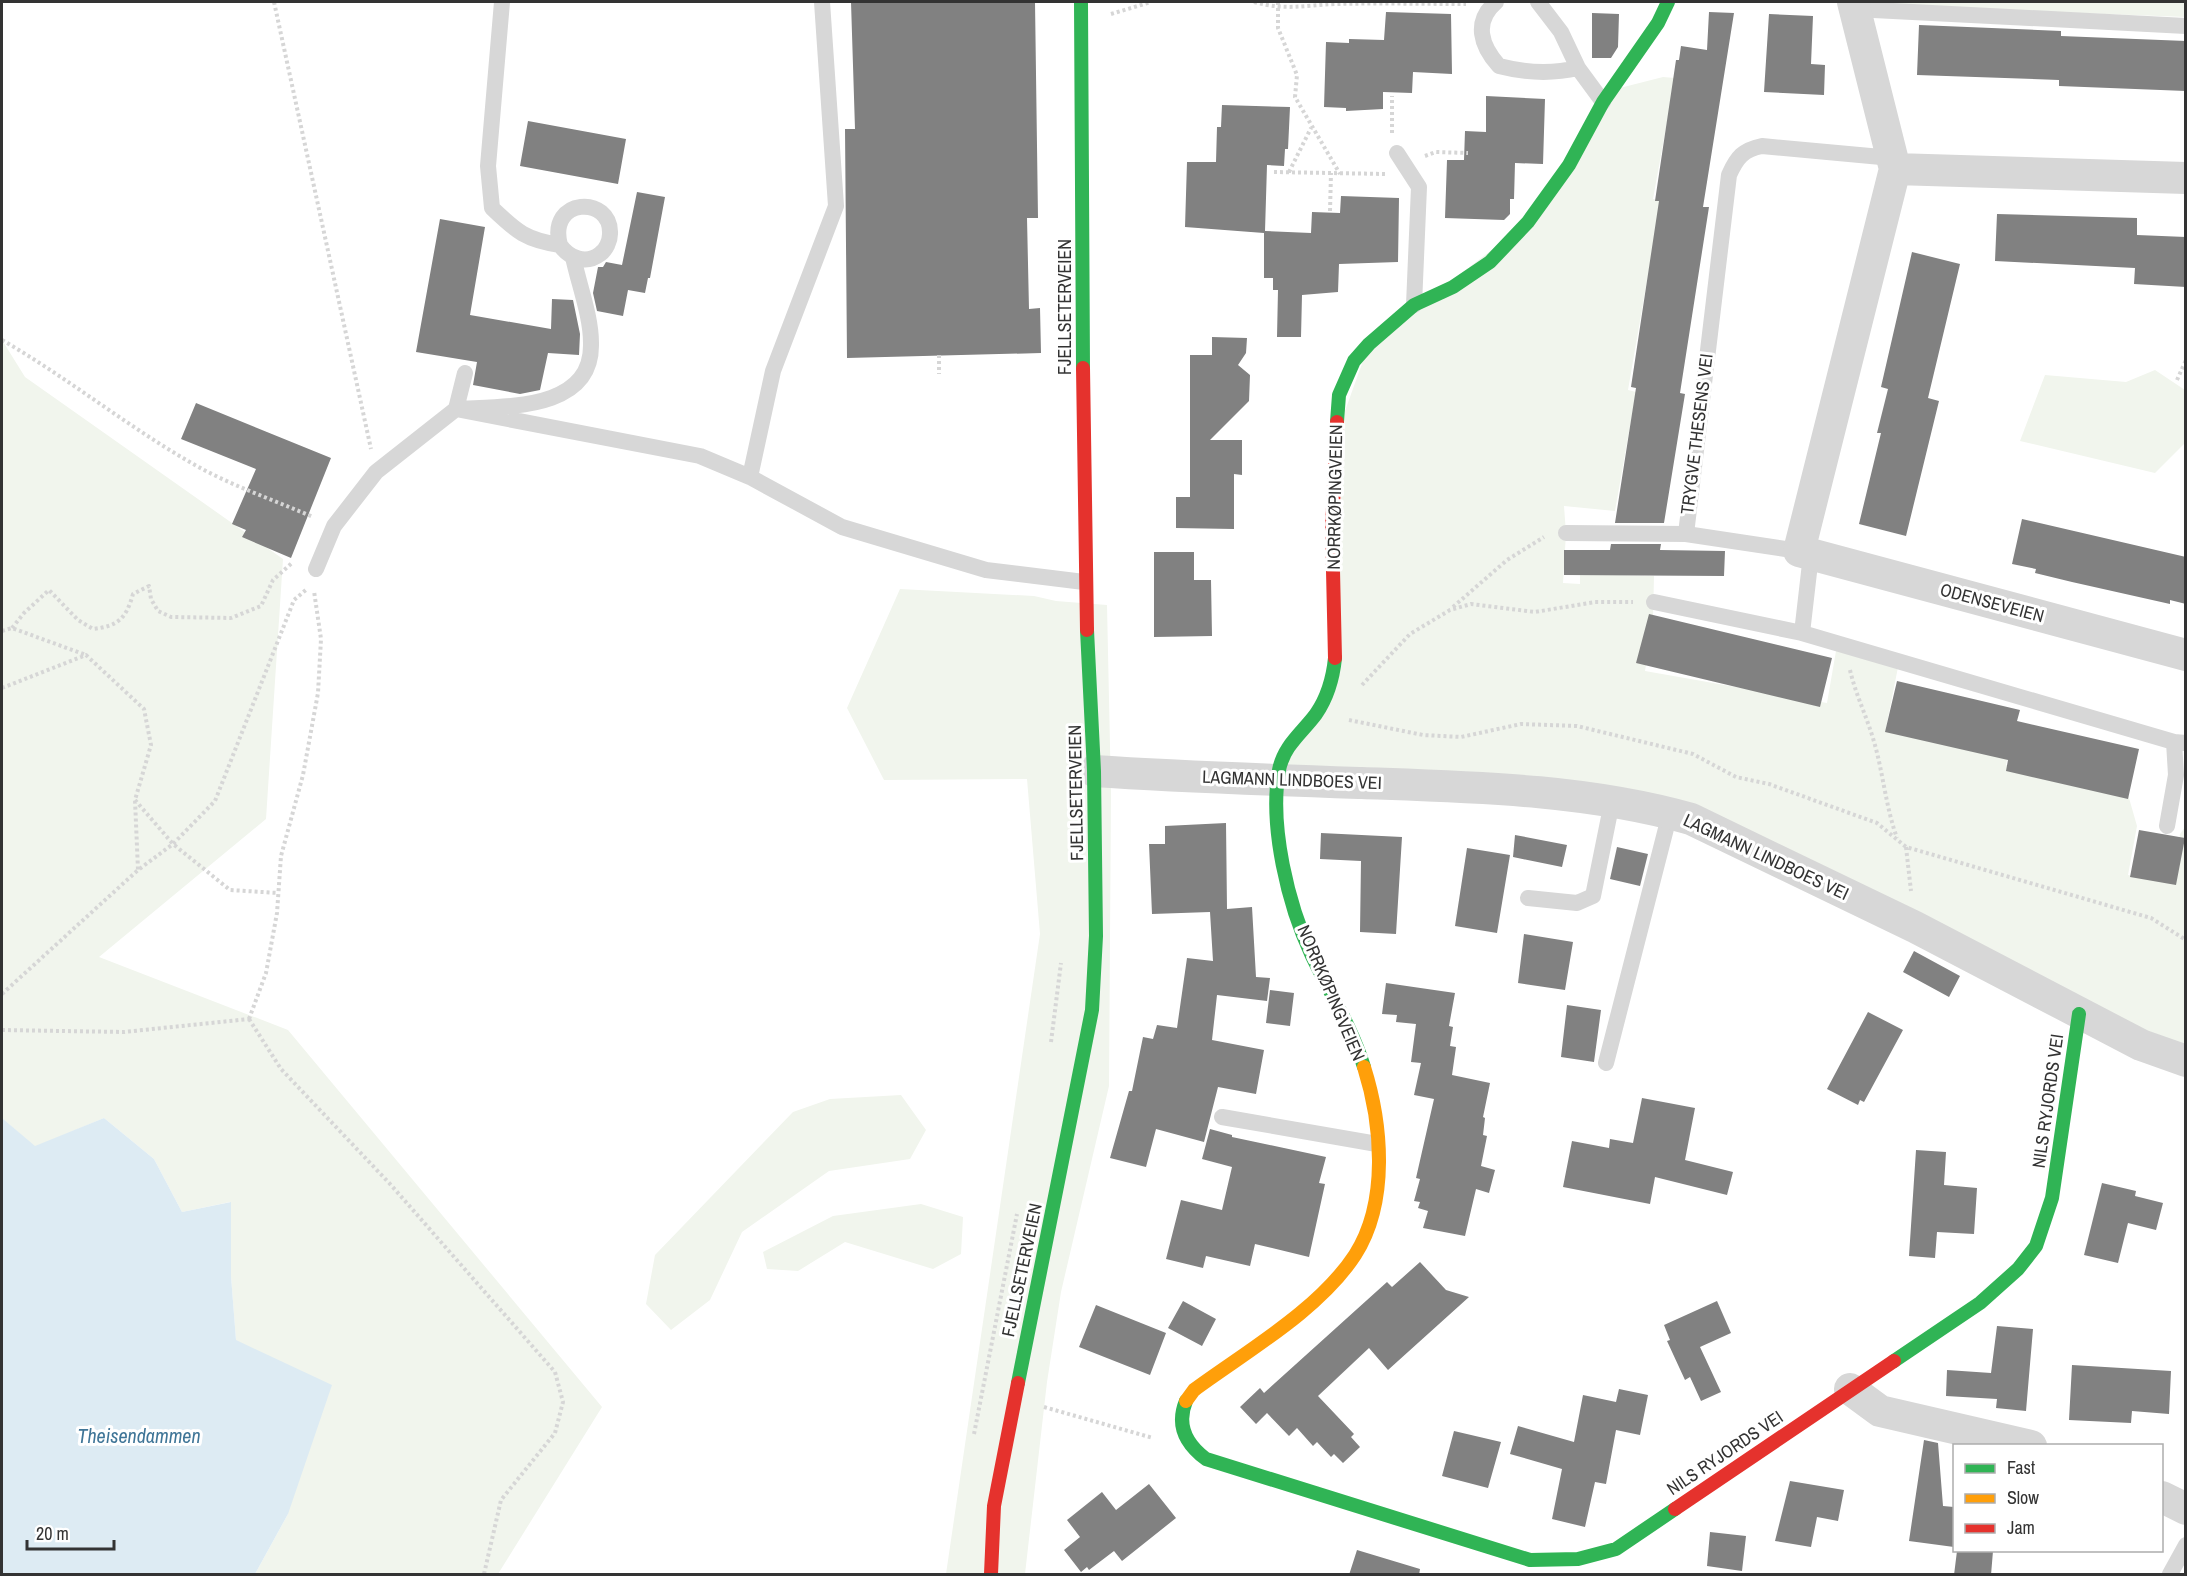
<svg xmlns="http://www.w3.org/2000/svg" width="2187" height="1576" viewBox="0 0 2187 1576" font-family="'Archivo Narrow',sans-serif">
<rect width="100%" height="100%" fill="#fff"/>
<path fill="#f1f5ed" d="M1871,2H2185L2186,17L1871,5Z
M1663,77L1675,78L1653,199L1661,200L1628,390L1636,392L1615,511L1564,506L1566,533L1563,583L1580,584V574L1654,576L1653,619L1645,671L1827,703L1836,651L1899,662L1886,728L2008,755L2006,765L2127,791L2137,826L2128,875L2171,883L2180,834L2185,827V1061L1691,819L1278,781L1332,681L1345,411L1369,344L1528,222L1612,90Z
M2,340L25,377L283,559L266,819L99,957L288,1030L602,1407L498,1574H255L288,1514L236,1340L231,1276L230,1202L182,1212L154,1159L104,1118L35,1147L2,1118Z
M2155,370L2185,390L2186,442L2155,473L2020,441L2045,375L2126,382Z
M900,589L1034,596L1056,601L1107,605L1111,793L1109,1086L1061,1292L1047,1382L1025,1574H946L1040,934L1027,779L884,780L847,708Z
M901,1095L926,1130L910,1159L829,1171L742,1232L710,1300L671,1330L646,1304L655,1255L793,1112L830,1099Z
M921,1204L963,1217L961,1254L933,1269L845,1242L798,1271L767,1269L763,1252L833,1216Z"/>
<path fill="#ddebf3" d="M2,1118L35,1146L104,1118L154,1159L182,1212L231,1202V1276L236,1340L332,1385L288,1514L255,1574H2Z"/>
<path fill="#818181" d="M851,2H1035L1038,218H1027L1029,309L1040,308L1041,353L847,358L845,129H855Z
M1386,12L1451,14L1452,74L1413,72L1412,93L1383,92V109L1346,111V108L1324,107L1326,42L1349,43V39L1384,40Z
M1709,12L1734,13L1703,207H1709L1680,393L1685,394L1664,523H1615L1636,388L1631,387L1659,201H1655L1676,60H1679L1681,46L1707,50Z
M1592,13L1619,14L1618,47L1611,58H1592Z
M1769,14L1813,16L1811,64L1825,65L1824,95L1764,92Z
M1919,25L2061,31V36L2186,41V91L2059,86V80L1917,75Z
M1486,96L1545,99L1543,164L1515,163L1514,199H1510V214L1504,220L1445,218L1447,160H1464L1465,131L1486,132Z
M1222,105L1290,107L1288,149H1285L1284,166L1267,165L1265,231L1311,233L1312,212L1340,213L1341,196L1399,198L1398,262L1339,264L1338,292L1302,295L1301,337H1277L1278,290H1273V278H1264V233L1185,227L1187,162H1216L1217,127H1221Z
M528,121L626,139L618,184L520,166Z
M637,192L665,197L650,278H648L645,293L628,290L623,316L597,311L593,293L598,267H603L606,262L622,265Z
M1997,214L2137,218V235L2186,237V287L2134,284L2135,268L1995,261Z
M440,219L485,227L470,315L551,329L552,299L573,300L580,334L579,355L548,353L540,390L520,394L473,385L477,362L416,352Z
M1912,252L1960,264L1928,398L1939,401L1906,536L1859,524L1881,433H1877L1888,389L1881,387Z
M1212,337L1247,338L1246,353L1238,365L1250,375L1249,401L1210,440H1242V475L1234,474V529L1176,528V497H1190V355H1212Z
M196,403L331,458L291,558L242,537L246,530L232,524L256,469L181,439Z
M2022,519L2186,557V604L2170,600V604L2072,582L2035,573L2036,569L2012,564Z
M1611,544H1661L1660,550L1725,551L1724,576L1564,575V550H1610Z
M1154,552H1194V580H1211L1212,636L1154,637Z
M1649,614L1832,658L1820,707L1636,663Z
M1897,681L2020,710L2017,721L2139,749L2128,799L2006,771L2008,760L1885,732Z
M1226,823L1227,909L1252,907L1256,977L1270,978L1267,1001L1217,995L1212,1040L1264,1050L1256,1094L1218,1087L1204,1142L1156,1129L1146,1167L1110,1158L1129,1091H1132L1143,1037L1153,1039L1157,1025L1177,1028L1187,958L1213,961L1210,912L1152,914L1149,844H1165V826Z
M2139,830L2185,838L2176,885L2130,877Z
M1321,833L1402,837L1396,934L1360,932L1361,861L1320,859Z
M1515,835L1567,845L1562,867L1513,857Z
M1617,847L1648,854L1640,886L1610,879Z
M1467,848L1510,855L1497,933L1455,926Z
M1524,934L1573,942L1565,990L1518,983Z
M1914,951L1960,976L1949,997L1903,972Z
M1386,983L1455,993L1449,1026L1453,1027L1450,1046L1456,1047L1452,1075L1490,1083L1483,1117L1485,1118L1483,1135L1487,1136L1481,1166L1495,1170L1489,1193L1476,1189L1465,1236L1423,1228L1428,1211L1418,1208L1420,1202L1414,1201L1420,1179L1416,1178L1434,1099L1414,1095L1421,1063L1411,1062L1416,1024L1396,1022L1397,1015L1382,1014Z
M1270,990L1294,993L1290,1026L1266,1023Z
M1567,1005L1601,1010L1594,1062L1561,1057Z
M1868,1012L1903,1030L1864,1102L1860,1100L1858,1105L1827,1089Z
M1642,1098L1695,1108L1685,1160L1733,1172L1727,1195L1655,1177L1650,1204L1563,1187L1572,1141L1609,1148L1610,1139L1633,1143Z
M1210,1129L1232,1135V1137L1326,1157L1319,1183L1325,1184L1309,1257L1255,1244L1250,1266L1206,1256L1203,1268L1166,1259L1181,1200L1222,1210L1232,1167L1202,1159Z
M1916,1150L1946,1152L1944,1185L1977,1188L1974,1234L1937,1232L1935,1258L1909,1256Z
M2102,1183L2136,1191L2135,1196L2163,1203L2156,1230L2128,1223L2118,1263L2084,1255Z
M1420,1262L1446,1290L1469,1297L1388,1370L1369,1348L1318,1396L1354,1434L1351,1437L1360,1447L1343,1463L1334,1454L1331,1457L1317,1442L1313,1446L1297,1428L1289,1436L1267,1413L1256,1424L1240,1407L1260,1388L1264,1393L1387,1282L1392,1287Z
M1183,1301L1216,1319L1202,1346L1168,1328Z
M1717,1301L1731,1333L1700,1347L1721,1392L1701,1401L1690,1377L1685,1380L1667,1341L1670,1340L1664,1325Z
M1096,1305L1166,1333L1150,1375L1079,1347Z
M1997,1326L2033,1329L2026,1411L1996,1408L1997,1399L1946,1396L1947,1370L1991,1373Z
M2072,1365L2171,1371L2169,1414L2132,1411L2131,1423L2069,1420Z
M1619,1389L1648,1395L1640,1435L1616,1430L1606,1484L1595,1482L1585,1527L1552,1519L1562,1469L1510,1454L1518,1426L1574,1442L1583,1395L1616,1402Z
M1454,1431L1501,1442L1488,1488L1442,1476Z
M1924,1440L1938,1443L1943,1506L1954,1507V1547L1909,1541Z
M1790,1481L1844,1490L1838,1521L1817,1517L1811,1547L1775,1541Z
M1149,1484L1176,1518L1122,1561L1114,1551L1089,1570L1087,1567L1081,1572L1064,1550L1080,1537L1067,1520L1102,1492L1116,1510Z
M1710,1532L1746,1536L1742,1571L1707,1566Z
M1357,1550L1420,1569L1419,1575H1349Z
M1957,1551H1993L1991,1575H1954Z"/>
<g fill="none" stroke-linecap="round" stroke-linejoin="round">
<path stroke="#d6d6d6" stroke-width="4" stroke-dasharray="3 3" stroke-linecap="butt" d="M274,2L371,449
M1254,2C1288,11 1303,5 1336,4C1379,3 1423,4 1466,4
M1278,2V28L1297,75L1295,97L1340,174
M962,3V2
M1111,14L1151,2
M1392,133V96
M1425,156L1436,152L1468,153
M1274,172L1385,174
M1289,172L1311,128
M1330,211L1331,173
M2,340C68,378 128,427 195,465C232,486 274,500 313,517
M939,355V374
M2177,380L2186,360
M1453,607L1507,560L1544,537
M12,628L24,613L49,590L78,620L93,629C118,626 126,619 133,594L149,586L151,599L158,611L171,617L231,618L261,606L273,580L293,562
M2,631L12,628L86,655
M1850,670C1855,692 1865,713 1872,735C1883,769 1885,805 1897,838
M1362,685L1410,634L1450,610L1471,604L1535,612L1595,602H1633
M2,688L86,655L144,709L151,745L135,800L138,870
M1349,720L1423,735L1461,737L1521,724L1577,726L1693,754L1736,777L1769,784L1877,823L1906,847L2151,918L2186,940
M135,800L173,844L230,890L278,893
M1906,847L1911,891
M2,994L138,870L173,844L215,801L294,600L307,589
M249,1019L281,1069L391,1185L555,1372L563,1402L555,1433L501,1500L484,1574
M249,1019L266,973L277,913L281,856L303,775L318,693L321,639L314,591
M2,1030L124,1032L249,1019
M1051,1042L1061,963
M1044,1407L1153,1438
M974,1434L1017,1214"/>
<path stroke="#d7d7d7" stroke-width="16" d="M502,2L488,166L492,208C517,232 526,240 560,245C569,258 586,265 600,254C606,250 610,241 610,234C612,195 547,197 560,245
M1496,2C1473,22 1481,46 1499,66C1526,73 1552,74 1578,68
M1538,2L1561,32L1578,68L1603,102
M1854,9L2186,26
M1397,153L1419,187L1414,305
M465,373L456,409C503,406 593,412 591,343C591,316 579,285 573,257
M750,477L773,371L836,206L822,2
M1566,533L1686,534
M1799,551L1686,534L1729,175C1737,157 1743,150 1762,146L1892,158
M1811,555L1802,633L2174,742L2186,743
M316,569L334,526L376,472L456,409L700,456L750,477L842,527L986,570L1084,582
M1654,602L1802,633
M2167,826L2176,775L2174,742
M1528,898L1577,903L1593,896L1612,802
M1606,1063L1670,813
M1222,1117L1377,1144
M2170,1574L2186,1545"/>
<path stroke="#d7d7d7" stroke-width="32" d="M1853,2L1895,169L1799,551L2186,655
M1895,169L2186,178
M1094,771C1183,777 1273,780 1362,783C1472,787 1585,789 1691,819L1915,927L2141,1045L2186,1061
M1850,1389L1880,1411L2031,1446
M2162,1497L2186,1509"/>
<path stroke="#30b455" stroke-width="14" d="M1081,2L1083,368
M1337,422L1339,395L1354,361L1369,344L1414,305L1453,287L1490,262L1528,222L1569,165L1603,102L1658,23L1668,2
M1335,658C1333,678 1327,698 1316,714C1302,733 1284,745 1279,770C1269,826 1288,905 1312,956C1330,993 1352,1028 1364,1067
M1894,1361L1980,1303L2018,1269L2036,1246L2052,1198L2079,1014
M1018,1383L1092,1010L1096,936L1094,771L1087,630
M1186,1401C1176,1425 1186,1444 1206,1459L1530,1560L1578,1559L1616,1549L1675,1509"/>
<path stroke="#ff9f0a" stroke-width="14" d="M1186,1401L1194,1390C1247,1351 1319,1310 1355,1255C1389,1202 1382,1124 1364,1067"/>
<path stroke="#e5322d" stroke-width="14" d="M1083,368L1087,630
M1335,658L1332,527L1337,422
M1675,1509L1894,1361
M991,1574L994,1506L1018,1383"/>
</g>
<g text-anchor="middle" stroke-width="6" stroke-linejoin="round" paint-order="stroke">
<g font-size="18" fill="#333" stroke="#fff">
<text transform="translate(1065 307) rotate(-90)" y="6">FJELLSETERVEIEN</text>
<text transform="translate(1697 434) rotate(-83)" y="6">TRYGVE THESENS VEI</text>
<text transform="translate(1335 497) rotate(-89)" y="6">NORRKØPINGVEIEN</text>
<text transform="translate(1992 603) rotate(15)" y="6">ODENSEVEIEN</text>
<text transform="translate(1292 780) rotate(2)" y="6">LAGMANN LINDBOES VEI</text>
<text transform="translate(1076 793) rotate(-91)" y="6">FJELLSETERVEIEN</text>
<text transform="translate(1766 857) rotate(25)" y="6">LAGMANN LINDBOES VEI</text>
<text transform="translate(1331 993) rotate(67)" y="6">NORRKØPINGVEIEN</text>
<text transform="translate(2048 1101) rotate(-82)" y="6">NILS RYJORDS VEI</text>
<text transform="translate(1022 1270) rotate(-78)" y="6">FJELLSETERVEIEN</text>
<text transform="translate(1725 1453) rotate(-34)" y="6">NILS RYJORDS VEI</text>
</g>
<g font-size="20" font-style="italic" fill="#3f7597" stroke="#fff">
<text x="139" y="1443">Theisendammen</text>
</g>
</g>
<rect width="2187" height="1576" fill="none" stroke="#333333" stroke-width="6"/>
<rect x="1953" y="1444" width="210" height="108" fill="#ffffff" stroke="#adadad" stroke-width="1.5"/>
<rect x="1965" y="1464" width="30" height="9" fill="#30b455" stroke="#adadad" stroke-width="1.5"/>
<text x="2007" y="1474" font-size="18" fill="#333333">Fast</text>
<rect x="1965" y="1494" width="30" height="9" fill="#ff9f0a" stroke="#adadad" stroke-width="1.5"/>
<text x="2007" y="1504" font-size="18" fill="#333333">Slow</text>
<rect x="1965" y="1524" width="30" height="9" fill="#e5322d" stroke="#adadad" stroke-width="1.5"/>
<text x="2007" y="1534" font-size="18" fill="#333333">Jam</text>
<path d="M27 1540v9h87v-9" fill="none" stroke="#333333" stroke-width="3"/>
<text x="36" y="1540" font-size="18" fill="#333333" stroke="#ffffff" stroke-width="4.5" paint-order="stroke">20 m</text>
</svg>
